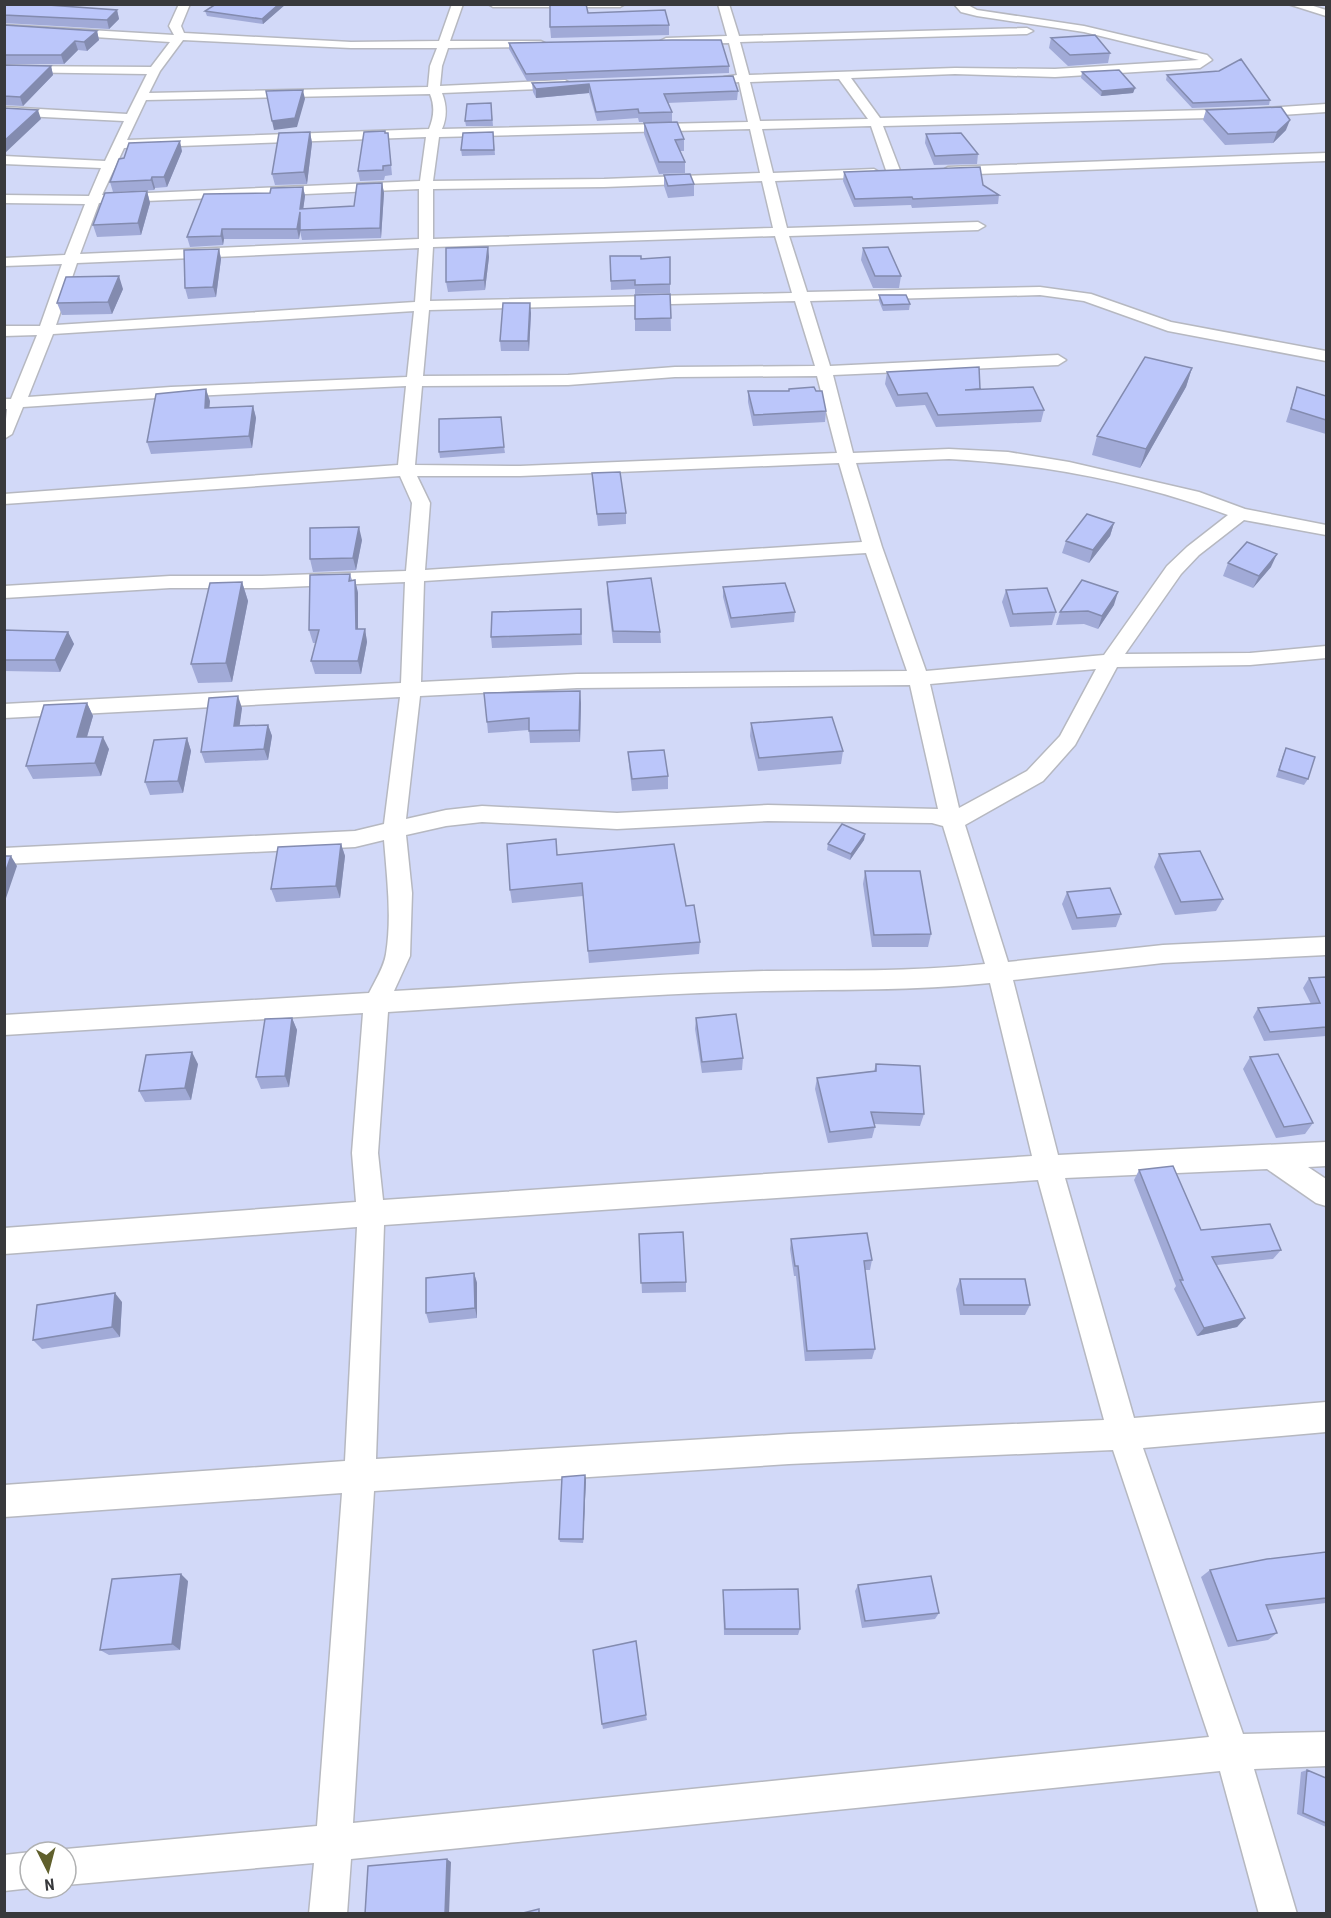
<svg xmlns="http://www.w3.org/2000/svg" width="1331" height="1918" viewBox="0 0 1331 1918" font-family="'Roboto Condensed',sans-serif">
<rect width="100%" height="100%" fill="#ebedf5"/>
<path fill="#d2d9f8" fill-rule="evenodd" d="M5,5H1326V1913L5,1914ZM30,1852H66V1888H30Z"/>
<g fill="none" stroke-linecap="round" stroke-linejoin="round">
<g stroke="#b6b8c0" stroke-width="3">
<path id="minor" d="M179,4H190L181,26L184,33L351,42L439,41L452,4H463L450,41H541L547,44L541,47L448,48L442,66L440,86L565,80L571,84L565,88L442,93C447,106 447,117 442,129L748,122L739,82L728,83L722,79L724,77L737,75L729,43L666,44L660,41L666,38L727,36L718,4H729L739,36L1027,28L1033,31L1027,34L740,42L749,75L955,68L1055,69L1199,60L1084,32L977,16L961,12L954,4H966L977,10L1084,26L1207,55L1212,60L1200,68L1055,77L955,74L851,78L880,118L1249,109L1326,104V112L1249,117L883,126L901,173L894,177L887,173L871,126L762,129L773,173L874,169L881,173L874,177L775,181L787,228L978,222L985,226L978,230L789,236L807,292L1040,287L1091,294L1171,322L1326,351V361L1168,331L1084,301L1040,295L810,301L830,366L1058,355L1066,360L1058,365L833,375L853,453L949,449L1008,452L1069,462L1199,492L1245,509L1326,525V535L1244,520L1199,555L1181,574L1125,654L1250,653L1326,646V658L1250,665L1117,667L1075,745L1043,781L965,825L1008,962L1163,945L1326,937V955L1163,963L1013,980L1058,1155L1326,1142V1166L1308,1167L1326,1179V1206L1316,1203L1267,1169L1065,1178L1134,1418L1326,1402V1432L1143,1448L1243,1734L1326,1732V1766L1254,1769L1297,1914H1259L1220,1771L351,1859L347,1914H309L314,1863L66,1885V1852H58L66,1849L317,1826L342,1493L4,1517V1485L345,1461L357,1227L4,1254V1228L356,1202L352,1153L363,1013L4,1035V1015L369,993C375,981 384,967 386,954C392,917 387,878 384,840L355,847L4,864V848L355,831L384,824L400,697L4,718V704L401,683L405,582L262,588H170L4,598V586L170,576H262L406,571L412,503L400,476L4,504V494L398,465L406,386L171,397L23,407L12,434L4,439L7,409H4V399H11L37,335L4,336V326H40L62,264L4,266V258L65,255L85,204L4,203V195L89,196L101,168L4,164V156L105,161L124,121L4,115V107L127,114L147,74L4,72V66L151,67L170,42L4,31V25L174,35L169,26ZM183,40L351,48H437L430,66L428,87L149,93L160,71ZM839,79L868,119L760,121L750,82ZM430,94C435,106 434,117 429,129L127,140L146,100ZM750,129L760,173L604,179L433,181L439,137ZM426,137L420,181L102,195L124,148ZM762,181L773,228L433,239V189L604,187ZM419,189V239L80,254L99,203ZM775,236L792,293L430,301L433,247ZM419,248L415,302L56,325L77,263ZM795,301L815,366L675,367L568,375L423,376L429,310ZM414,311L407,377L171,387L28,397L53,334ZM817,376L837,453L520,466L415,465L422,386L568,385L675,377ZM949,459C1044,464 1139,482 1228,515L1187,547L1167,566L1104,655L926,671L882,547L856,463ZM839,463L862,542L425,570L430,503L417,476H520ZM866,553L907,671L577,674L421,682L424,581ZM1096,669L1060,736L1027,771L959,808L930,684ZM910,685L938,809L768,805L617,813L482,806L446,810L406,819L420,696L577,688ZM768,821L932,823L943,826L985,964C912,972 839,970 767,971C643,974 518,984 394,991L410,956L412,893L406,835L446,826L482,822L617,829ZM990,983L1032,1156L383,1200L378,1153L388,1012C514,1004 640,994 766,991C841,989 915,991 990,983ZM1038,1180L1104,1420L789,1434L376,1459L384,1225ZM1113,1450L1209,1737L353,1823L374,1491L789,1464Z
M488,4H625L620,7H493Z
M1288,4H1307L1326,10V16Z
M1326,153V161L948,175L941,171L948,167Z
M31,1852V1888L4,1891V1855Z"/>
</g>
<use href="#minor" fill="#fff" fill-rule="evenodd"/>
</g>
<path fill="#a1aad7" d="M4,4L117,10L119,19L109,29L4,23Z
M286,4L263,24L207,16L205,11Z
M588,13L669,25V35L551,38L550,27Z
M4,25L97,31L99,40L87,51L78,50L64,64H4Z
M1051,38L1110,53L1108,63L1068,66L1049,48Z
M509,43L729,66V73L527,81L509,49Z
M4,65L51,66L53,75L23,106L4,105Z
M1082,72L1135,88L1133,93L1101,96L1081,78Z
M1167,75L1270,100L1269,105L1192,108L1166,80Z
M532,83L738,91L737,100L667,103L672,112V122H639L638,118L597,121L589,93L536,98L533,92Z
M491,103L493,126H466L465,121Z
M1206,110L1286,130L1273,143L1225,145L1203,120Z
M644,123L684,139V151H680L685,162V173L659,174L644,134Z
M385,131V133H388L392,175L385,176L384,180L360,181L358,171Z
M310,132L312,143L307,184L275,185L272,174Z
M493,132L495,155L462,156L461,150Z
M926,134L978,154L977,164L934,165L925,143Z
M182,151L167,187L155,188L154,190L113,192L110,182Z
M844,172L983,185L999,195L998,204L912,208L911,205L854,207L843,181Z
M664,175L694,184V196L668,198L664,186Z
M382,183L384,193L381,238L302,240L300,231L299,239H224L223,245L190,247L187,237L270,193L303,187L305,196L303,209L354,206Z
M147,191L150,203L141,235L97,237L93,225Z
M488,247L489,257L485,290L448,292L446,282Z
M863,248L901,276L899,288H873L861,260Z
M219,249L221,259L216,297L188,299L185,288Z
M610,256L641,259L670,257V293L635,294V289L611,290Z
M123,289L112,314L62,315L57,303Z
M670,294L671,331H635V295Z
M879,295L910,304L909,310L883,311L879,301Z
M531,313L529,351H501L500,341Z
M1192,368L1186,387L1140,468L1092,455L1097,436Z
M887,372L980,389L1044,410L1041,422L936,427L925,405L896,407L885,384Z
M1297,387L1326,396V434L1286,422Z
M748,391H816L826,411L825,422L753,426L748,402Z
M210,401L209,408L253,406L256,418L252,448L151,454L147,442Z
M504,447L505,453L440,458L439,452Z
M592,473L626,513V524L598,526Z
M1114,523L1110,536L1089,563L1062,553L1066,541Z
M362,540L356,570L313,572L310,559Z
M1228,563L1271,567L1253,588L1223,576Z
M350,574L352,580H355L358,593V629H365L367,642L361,674H315L311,661L316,643H313L309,630Z
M242,582L248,601L232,682L198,683L191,664Z
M607,582L660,632L661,643H613L607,593Z
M723,587L795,612L794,622L731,628L723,597Z
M1006,590L1056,612L1052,625L1010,627L1002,602Z
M1114,605L1098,629L1084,624L1056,625L1060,612Z
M581,609L582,645L492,648L491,637Z
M4,630L68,632L74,644L60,672L4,671Z
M87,703L93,716L87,737L109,749L101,776L33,779L26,766Z
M581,703L580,742L530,743L529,730L488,733L487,722Z
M242,708L239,726L268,725L272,736L268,760L205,763L201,752Z
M751,723L843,751L841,764L758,771L750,736Z
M187,738L191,751L183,793L150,795L145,782Z
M1286,748L1308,779L1304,785L1276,777L1283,755Z
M628,752L668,776V789L632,791L629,765Z
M865,834L864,840L850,860L827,850L828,844Z
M341,844L345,856L340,898L276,902L271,889Z
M1159,854L1223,899L1216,911L1175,915L1154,867Z
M557,855L686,906L700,942L699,954L589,963L583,896L512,903L510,890Z
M865,871L931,934L928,947H872L863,884Z
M1067,892L1121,914L1116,927L1072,930L1062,904Z
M1326,977V1036L1264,1041L1253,1017L1258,1008L1311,1004L1303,988L1309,978Z
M292,1018L297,1030L289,1087L261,1089L256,1077Z
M696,1018L743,1058L742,1070L702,1073L695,1029Z
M1250,1057L1313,1123L1305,1134L1276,1138L1243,1069Z
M198,1064L191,1100L145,1102L139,1091Z
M876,1064L924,1114L920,1126L874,1124L875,1127L872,1138L828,1143L815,1089L817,1078L874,1071Z
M1139,1170L1201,1230L1281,1250L1273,1259L1217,1265L1245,1318L1237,1327L1197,1336L1174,1289L1176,1286L1134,1180Z
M639,1234L686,1282V1292L642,1293Z
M791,1239L872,1260L870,1270H865L875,1349L872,1359L805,1361L796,1276H794L790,1249Z
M474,1273L477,1283V1318L429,1323L426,1313Z
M960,1279L1030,1305L1025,1315H960L956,1289Z
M122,1302L120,1337L42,1349L33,1340Z
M586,1479L583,1543L560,1542L559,1539Z
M1326,1553V1603L1268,1610L1277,1633L1268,1640L1228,1647L1201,1577L1210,1570Z
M188,1581L180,1650L109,1655L100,1650Z
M858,1585L939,1613L935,1619L862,1628L855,1591Z
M723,1590L800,1629L798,1635H724L723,1597Z
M646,1715L647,1720L603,1729L602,1724Z
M1307,1770L1326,1778V1827L1297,1814L1301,1772Z"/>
<path fill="#838baf" d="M279,4H286L263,24L262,19Z
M117,10L119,19L109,29L107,20Z
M97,31L99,40L87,51L84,42Z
M75,41L78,50L64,64L61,55Z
M51,66L53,75L23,106L20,97Z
M589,84V93L536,98V89Z
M1135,88L1133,93L1101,96L1102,91Z
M303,90L305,99L297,127L274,130L272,121Z
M38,110L41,119L4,154V141Z
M1290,120L1286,130L1273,143L1277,132Z
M310,132L312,143L307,184L304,172Z
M180,141L182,151L167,187L164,177Z
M152,177L155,188L154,190L151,180Z
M382,183L384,193L381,238L380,228Z
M303,187L305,196L302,218L300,209Z
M147,191L150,203L141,235L138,223Z
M300,212L302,222L299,239L297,229Z
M222,229L224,239L223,245L221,236Z
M488,247L489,257L485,290L484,280Z
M219,249L221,259L216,297L213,287Z
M119,276L123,289L112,314L108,302Z
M530,303L531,313L529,351L528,341Z
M1192,368L1186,387L1140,468L1146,449Z
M206,389L210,401L208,420L205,408Z
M253,406L256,418L252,448L249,436Z
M1114,523L1110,536L1089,563L1093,550Z
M359,527L362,540L356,570L353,558Z
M1277,554L1271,567L1253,588L1259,576Z
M355,580L358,593V642L356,629Z
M242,582L248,601L232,682L226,663Z
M1118,592L1114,605L1098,629L1102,616Z
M365,629L367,642L361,674L358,661Z
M68,632L74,644L60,672L55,660Z
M580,691L581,703L580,742L579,730Z
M238,696L242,708L238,738L234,726Z
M87,703L93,716L83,750L77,737Z
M268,725L272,736L268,760L264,749Z
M103,737L109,749L101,776L95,763Z
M187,738L191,751L183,793L178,781Z
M865,834L864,840L850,860L851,854Z
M341,844L345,856L340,898L336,886Z
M11,856L17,866L4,904V876Z
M292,1018L297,1030L289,1087L285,1076Z
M192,1052L198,1064L191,1100L185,1088Z
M474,1273L477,1283V1318L475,1308Z
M115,1293L122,1302L120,1337L112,1327Z
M1245,1318L1237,1327L1197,1336L1204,1328Z
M585,1475L586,1479L583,1543V1539Z
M181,1574L188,1581L180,1650L172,1644Z
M447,1859L451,1862L449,1914H445Z"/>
<path fill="#bbc6fa" stroke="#838baf" stroke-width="1.5" d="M4,4H34L117,10L107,20L4,15Z
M216,4H279L262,19L205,11Z
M550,4H586L588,13L665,10L669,25L550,27Z
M4,25L97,31L84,42L75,41L61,55H4Z
M1095,35L1110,53L1070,55L1051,38Z
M672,40H721L729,66L526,74L509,43Z
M1241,59L1270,100L1193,103L1167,75L1219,71Z
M4,65L51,66L20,97L4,96Z
M1119,70L1135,88L1102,91L1082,72Z
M733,76L738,91L664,94L672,112L639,113L638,109L596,112L589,84L536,89L532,83Z
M303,90L295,118L272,121L266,91Z
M491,103L492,120L465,121L467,104Z
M1281,107L1290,120L1277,132L1228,134L1206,110Z
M4,108L38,110L4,141Z
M677,122L684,139L675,140L685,162H659L644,123Z
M385,131V133H388L391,165L383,166V170L358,171L364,132Z
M310,132L304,172L272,174L279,133Z
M493,132L494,150H461L463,133Z
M961,133L978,154L935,156L926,134Z
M180,141L164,177H152L151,180L110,182L119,159L124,158L129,143Z
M980,167L983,185L999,195L913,199L912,197L855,199L844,172Z
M690,174L694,184L668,186L664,175Z
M382,183L380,228L300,230V212L297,229H222L221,236L187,237L204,194L270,193L271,188L303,187L300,209L354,206L357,184Z
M147,191L138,223L93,225L105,193Z
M488,247L484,280L446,282V248Z
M888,247L901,276H875L863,248Z
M219,249L213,287L185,288L184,250Z
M610,256H641V259L670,257V284L635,285V280L611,281Z
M119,276L108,302L57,303L66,277Z
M670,294L671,318L635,319V295Z
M879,295H906L910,304L883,305Z
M503,303H530L528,341H500Z
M1145,357L1192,368L1146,449L1097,436Z
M979,367L980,389L965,390L1033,387L1044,410L938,415L927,393L898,395L887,372Z
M814,387L816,391H822L826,411L754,415L748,391H789V389Z
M1297,387L1326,396V420L1291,409Z
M206,389L205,408L253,406L249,436L147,442L156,394Z
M501,417L504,447L439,452V419Z
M620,472L626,513L597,514L592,473Z
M1087,514L1114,523L1093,550L1066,541Z
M359,527L353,558L310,559V528Z
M1247,542L1277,554L1259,576L1228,563Z
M350,574L349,581L355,580L356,629H365L358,661H311L319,630H309L310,575Z
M651,578L660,632L613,631L607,582Z
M1082,580L1118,592L1102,616L1088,611L1060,612Z
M242,582L226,663L191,664L210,583Z
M785,583L795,612L731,618L723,587Z
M1047,588L1056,612L1013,614L1006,590Z
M581,609V634L491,637L492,612Z
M4,630L68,632L55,660H4Z
M580,691L579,730L529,731V718L487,722L484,693Z
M238,696L234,726L268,725L264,749L201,752L209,698Z
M87,703L77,737H103L95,763L26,766L44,705Z
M832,717L843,751L759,758L751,723Z
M187,738L178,781L145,782L154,740Z
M1286,748L1315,757L1308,779L1279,770Z
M664,750L668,776L632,779L628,752Z
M842,824L865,834L851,854L828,844Z
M556,839L557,855L674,844L686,906L694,905L700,942L588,951L582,883L510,890L507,844Z
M341,844L336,886L271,889L278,847Z
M1200,851L1223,899L1181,902L1159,854Z
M4,856H11L4,876Z
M865,871H920L931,934L874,935Z
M1110,888L1121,914L1077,918L1067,892Z
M1326,977V1027L1270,1032L1258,1008L1320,1003L1309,978Z
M736,1014L743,1058L702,1062L696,1018Z
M292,1018L285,1076L256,1077L265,1019Z
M192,1052L185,1088L139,1091L146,1055Z
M1278,1054L1313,1123L1284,1127L1250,1057Z
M876,1064L920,1066L924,1114L871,1112L875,1127L830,1132L817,1078L876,1071Z
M1173,1166L1201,1230L1270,1224L1281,1250L1212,1257L1245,1318L1204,1328L1180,1280H1183L1139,1170Z
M683,1232L686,1282L641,1283L639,1234Z
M867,1233L872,1260L864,1261L875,1349L807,1351L798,1266H795L791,1239Z
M474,1273L475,1308L426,1313V1278Z
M960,1279H1025L1030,1305H964Z
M115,1293L112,1327L33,1340L37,1305Z
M585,1475L583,1539H559L562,1477Z
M1326,1552V1598L1266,1605L1277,1633L1237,1641L1210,1570L1267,1559Z
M181,1574L172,1644L100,1650L112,1579Z
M931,1576L939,1613L865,1621L858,1585Z
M798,1589L800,1629H725L723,1590Z
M636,1641L646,1715L602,1724L593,1650Z
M1307,1770L1326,1778V1823L1303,1813Z
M447,1859L445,1914H365L368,1866Z
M539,1909V1914H519Z"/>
<rect width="1331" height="1918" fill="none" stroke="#38393c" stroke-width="12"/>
<g transform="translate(48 1870) rotate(174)"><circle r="28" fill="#ffffff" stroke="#afb0b1" stroke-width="1.5"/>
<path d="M0-4.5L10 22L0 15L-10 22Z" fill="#60602d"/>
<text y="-9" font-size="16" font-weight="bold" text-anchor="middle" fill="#38393c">N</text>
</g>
</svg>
